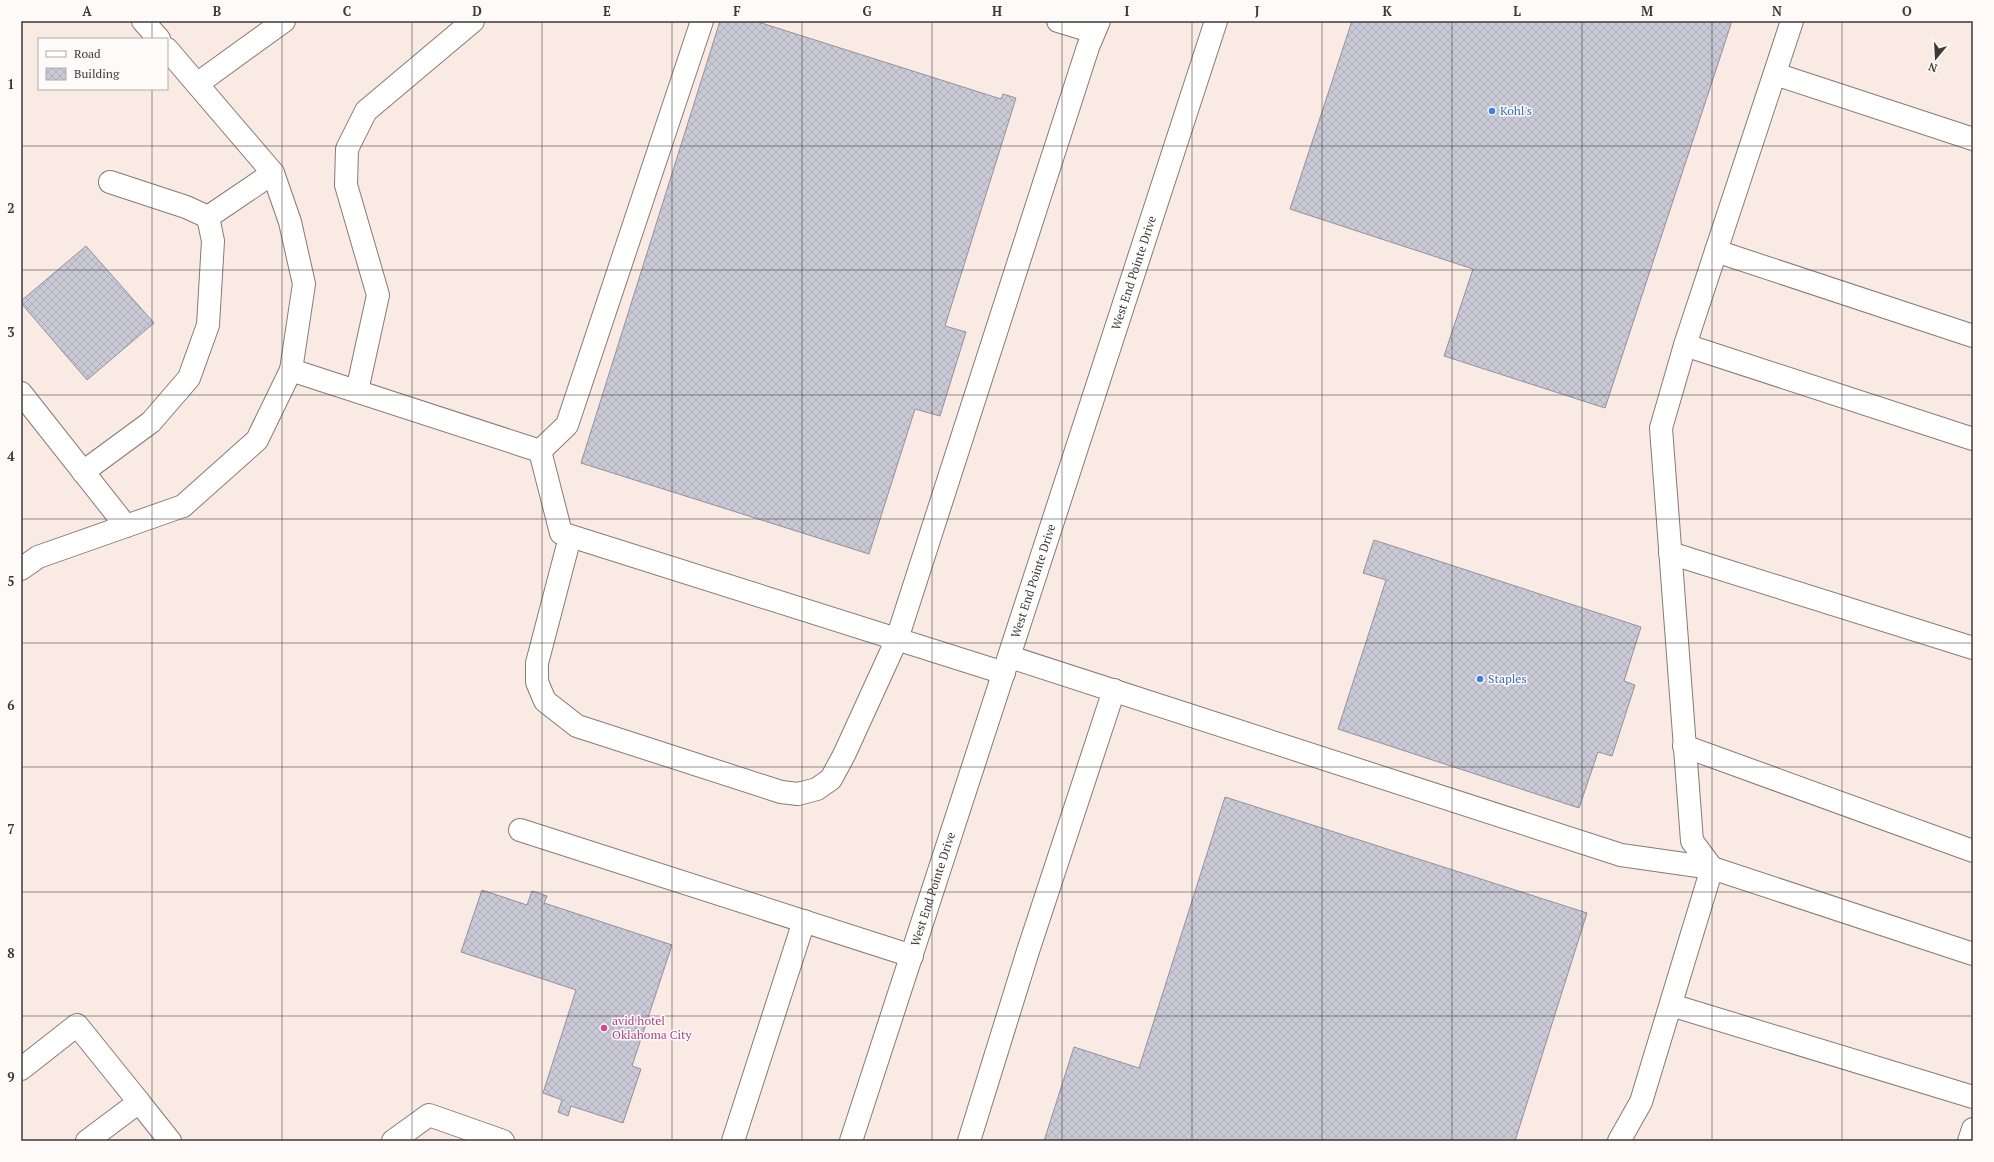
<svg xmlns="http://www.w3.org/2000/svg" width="1994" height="1162" viewBox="0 0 1994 1162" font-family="'PT Serif',serif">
<defs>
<pattern id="building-cross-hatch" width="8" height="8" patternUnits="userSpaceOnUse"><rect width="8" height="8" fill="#cac9d6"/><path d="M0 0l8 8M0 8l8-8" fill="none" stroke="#afadb8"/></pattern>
</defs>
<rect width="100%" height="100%" fill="#f9eae4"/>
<path fill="url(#building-cross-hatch)" stroke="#92919e" d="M720,21H755L1001,99L1003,94L1016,98L945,326L966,332L940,416L915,409L869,554L581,463Z
M1352,21H1732L1605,408L1444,356L1473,269L1290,209Z
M86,246L154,323L87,380L21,303V301Z
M1374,540L1641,627L1624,681L1635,685L1612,756L1598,752L1579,808L1338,729L1386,580L1363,573Z
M1225,797L1587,913L1515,1141H1044L1074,1047L1139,1068Z
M482,890L527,905L532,891L547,896L544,903L672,945L632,1066L641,1069L623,1123L571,1106L568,1116L558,1112L562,1100L543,1093L576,990L461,952Z"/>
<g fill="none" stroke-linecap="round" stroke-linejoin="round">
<g stroke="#887a75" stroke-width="24">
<g id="minor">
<path d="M143,21L159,39"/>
<path d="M1058,21L1094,32"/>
<path d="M1775,74L1973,139"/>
<path d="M197,84L284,21"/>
<path d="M208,217L273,173"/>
<path d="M1716,251L1973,336"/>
<path d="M1685,345L1973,439"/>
<path d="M291,370L540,451L561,533L1004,673"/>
<path d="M357,391L378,295L346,185L347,149L366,111L473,21"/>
<path d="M21,393L126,526"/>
<path d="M540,451L567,425L702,21"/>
<path d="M83,472L151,422L189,378L208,325L213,241L208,217L186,207L110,182"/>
<path d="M570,537L537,663V682L545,701L577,726L781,792L798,794L817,789L831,779L844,755L897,639L1088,47L1099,21"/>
<path d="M1670,553L1973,648"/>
<path d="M21,569L38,557L183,506L257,440L291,370L304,284L290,222L273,173L167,49"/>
<path d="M1010,657L1621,855L1712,868"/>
<path d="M1684,746L1973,851"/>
<path d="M520,830L912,956"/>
<path d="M1712,868L1692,841L1661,428L1685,345L1792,21"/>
<path d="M1671,1005L1973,1097"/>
<path d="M21,1069L77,1025L139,1102L87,1141"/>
<path d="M139,1102L170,1141"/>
<path d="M393,1141L429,1115L503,1141"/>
<path d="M733,1141L804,921"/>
<path id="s1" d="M851,1141L1216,21"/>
<path d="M969,1141L1028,951L1114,690"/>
<path d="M1619,1141L1641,1102L1712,868L1973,954"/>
<path d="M1969,1141L1973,1129"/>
</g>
</g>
<use href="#minor" stroke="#fff" stroke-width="22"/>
</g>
<path fill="none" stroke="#3e3836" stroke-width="1" stroke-opacity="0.55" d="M152,21V39M282,21V1141M412,21V1141M542,21V1141M672,21V1141M802,21V1141M932,21V1141M1062,21V1141M1192,21V1141M1322,21V1141M1452,21V1141M1582,21V1141M1712,21V1141M1842,21V1141M152,89V1141M21,146H1973M21,270H1973M21,395H1973M21,519H1973M21,643H1973M21,767H1973M21,892H1973M21,1016H1973"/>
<g fill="#3f7fe0" stroke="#fdfaf9" stroke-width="1.5">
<circle cx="1492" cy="111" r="4"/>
<circle cx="1480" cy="679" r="4"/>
</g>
<circle fill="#d1479c" stroke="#fdfaf9" stroke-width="1.5" cx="604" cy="1028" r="4"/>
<g text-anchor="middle" stroke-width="3" stroke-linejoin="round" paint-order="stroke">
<g font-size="12" fill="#366cbe" stroke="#fdfaf9" text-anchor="start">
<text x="1500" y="115">Kohl's</text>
<text x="1488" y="683">Staples</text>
</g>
<g font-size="12" fill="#3e3836" stroke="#fdfaf9">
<text dy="4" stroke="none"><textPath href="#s1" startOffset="913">West End Pointe Drive</textPath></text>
<text dy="4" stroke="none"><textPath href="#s1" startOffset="589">West End Pointe Drive</textPath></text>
<text dy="4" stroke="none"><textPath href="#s1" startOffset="265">West End Pointe Drive</textPath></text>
</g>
<g font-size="12" fill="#b23c85" stroke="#fdfaf9" text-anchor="start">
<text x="612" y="1025">avid hotel<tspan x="612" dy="14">Oklahoma City</tspan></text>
</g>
</g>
<rect width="1994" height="1162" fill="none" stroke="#fdfaf9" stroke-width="44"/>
<rect x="38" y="38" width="130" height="52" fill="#fdfaf9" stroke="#b1acab"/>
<rect x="46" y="51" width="20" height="6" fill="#ffffff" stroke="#b1acab"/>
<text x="74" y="58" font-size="12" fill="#3e3836">Road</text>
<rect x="46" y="68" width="20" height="12" fill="url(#building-cross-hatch)" stroke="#b1acab"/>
<text x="74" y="78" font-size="12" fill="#3e3836">Building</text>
<g transform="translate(1936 58) rotate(198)" stroke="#fdfaf9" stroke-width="3" paint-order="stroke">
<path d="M0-3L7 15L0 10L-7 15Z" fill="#3e3836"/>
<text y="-6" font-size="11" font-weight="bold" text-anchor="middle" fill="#3e3836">N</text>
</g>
<rect x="22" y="22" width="1950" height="1118" fill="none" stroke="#3e3836" stroke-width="1.5"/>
<g font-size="13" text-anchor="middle" font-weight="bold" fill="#3e3836">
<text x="87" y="16">A</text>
<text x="217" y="16">B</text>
<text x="347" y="16">C</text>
<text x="477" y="16">D</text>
<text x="607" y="16">E</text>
<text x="737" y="16">F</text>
<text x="867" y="16">G</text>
<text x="997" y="16">H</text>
<text x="1127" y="16">I</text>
<text x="1257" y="16">J</text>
<text x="1387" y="16">K</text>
<text x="1517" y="16">L</text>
<text x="1647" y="16">M</text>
<text x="1777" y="16">N</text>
<text x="1907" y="16">O</text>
<text x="11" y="89">1</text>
<text x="11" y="213">2</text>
<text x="11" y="337">3</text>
<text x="11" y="461">4</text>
<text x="11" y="586">5</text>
<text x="11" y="710">6</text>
<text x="11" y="834">7</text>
<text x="11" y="958">8</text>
<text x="11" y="1082">9</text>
</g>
</svg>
